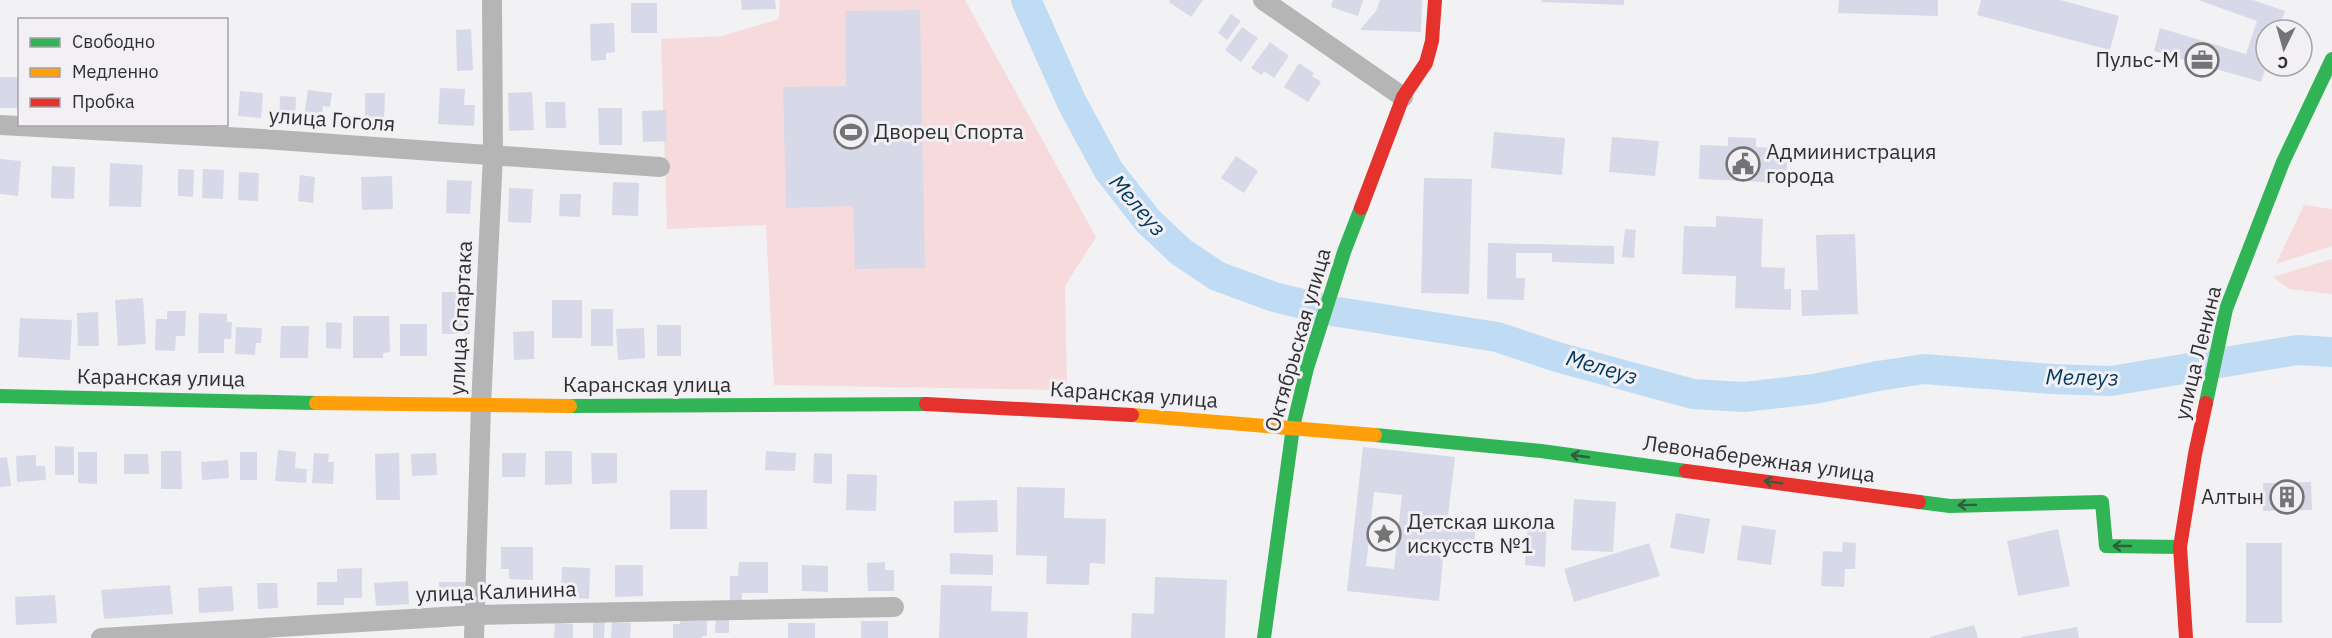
<svg xmlns="http://www.w3.org/2000/svg" width="2332" height="638" viewBox="0 0 2332 638" font-family="'IBM Plex Sans',sans-serif">
<rect width="100%" height="100%" fill="#f2f1f3"/>
<path fill="#f7dbdc" d="M780,0H965L1096,237L1065,286L1067,390L774,385L766,225L667,229L661,39L722,36L779,19Z
M2304,205L2332,209V246L2276,264Z
M2332,259V294L2289,289L2273,277Z"/>
<g fill="none" stroke-linecap="round" stroke-linejoin="round">
<path stroke="#c0dcf4" stroke-width="30" d="M1026,0L1072,103L1109,171L1148,221L1181,252L1217,276L1274,297L1332,311L1497,337L1557,357L1693,394L1744,397L1814,389L1878,376L1924,369L2052,379L2111,381L2297,350L2332,352"/>
</g>
<path fill="#d7d9e8" fill-rule="evenodd" d="M741,0H775L776,9L742,10Z
M1170,0H1203L1191,17L1169,2Z
M1333,0H1363L1358,16L1331,7Z
M1380,0H1422L1421,32L1360,30L1376,11Z
M1542,0H1624V5L1542,2Z
M1839,0H1938V16L1838,13Z
M1981,0H2060L2119,16L2110,50L1977,15Z
M2198,0H2253L2285,11L2278,30H2266V66L2261,82L2154,51L2160,28L2246,54L2257,21Z
M631,3H657V33H631Z
M920,10L925,268L855,269L853,206L786,208L783,87L846,86L845,11Z
M1231,14L1241,21L1227,40L1218,33Z
M614,23L615,52L606,53V60L591,61L590,24Z
M1242,27L1258,38L1241,62L1225,50Z
M471,29L473,70L457,71L456,30Z
M1270,42L1289,56L1274,78L1264,71L1262,75L1251,68Z
M1299,63L1314,73L1312,76L1321,82L1308,102L1284,87Z
M0,77H20V108H0Z
M440,88L465,89L464,105H475L474,126L438,124Z
M308,90L332,93L330,107L323,106L321,120L304,117Z
M240,91L263,93L261,118L238,116Z
M532,92L534,130L509,131L508,93Z
M365,93H385L384,120H365Z
M280,96L296,97L295,119L279,118Z
M545,102H565L566,128H546Z
M598,108H622V145H599Z
M666,110L667,141L643,142L642,111Z
M1494,132L1565,138L1562,175L1491,168Z
M1612,137L1659,141L1655,176L1609,172Z
M1728,137L1756,138V147L1788,149L1786,183L1699,179L1700,145L1728,146Z
M1236,156L1258,171L1244,193L1221,178Z
M0,159L21,161L18,196L0,194Z
M110,163L143,165L141,207L109,206Z
M52,166L75,167L74,199L51,198Z
M178,169L194,170L193,197L178,196Z
M203,169L224,170L223,199L202,198Z
M239,172L259,173L258,201L238,200Z
M300,175L315,177L313,203L298,201Z
M392,176L393,209L362,210L361,177Z
M1424,178L1472,179L1469,294L1421,293Z
M447,180L472,181L470,214L446,213Z
M613,182L639,183L638,216L612,215Z
M509,188L533,189L531,223L508,222Z
M560,194H581L580,217L559,216Z
M1716,216L1763,219L1761,267L1785,268L1784,289H1791V310L1735,308L1736,276L1682,274L1684,226L1716,227Z
M1625,229L1636,230L1634,258L1622,257Z
M1855,234L1858,314L1802,316L1801,290H1818L1816,235Z
M1488,243L1614,246V264L1552,262V253H1516V278H1525L1524,300L1487,299Z
M442,292H471L470,334H442Z
M143,298L146,344L118,346L115,300Z
M552,300H582V338H552Z
M591,309H613V346H591Z
M167,311H186L185,336H176L175,351L155,350L156,319H167Z
M98,312L99,346H78L77,313Z
M199,313L227,314V322H232L231,339H224V353H198Z
M353,316H389L390,352L383,353V358H353Z
M20,318L72,320L70,360L18,357Z
M326,322L342,323L341,349L326,348Z
M400,324H427V356H400Z
M657,325H681V356H657Z
M281,326H309L308,358H280Z
M236,327L262,328L261,343H256L255,355L235,354Z
M644,328L645,358L618,360L616,329Z
M534,331V359L514,360L513,332Z
M55,446L74,447V475H55Z
M1363,447L1455,457L1448,516L1476,518L1474,551L1444,548L1439,601L1347,591ZM1374,492L1402,495L1394,569L1366,566Z
M278,450L296,452L295,468L307,469L306,483L275,481Z
M161,451H181L182,489H161Z
M545,451H572V484L545,485Z
M766,451L796,453L795,471L765,470Z
M78,452H97V484L78,483Z
M240,452H257V480H240Z
M314,453L329,454L328,462H334L333,484L312,483Z
M399,453L400,500H376L375,454Z
M436,453L437,475L412,476L411,454Z
M502,453H526L525,477H502Z
M591,453H617V483L592,484Z
M814,453L832,454V484L813,483Z
M124,454H148L149,474H124Z
M36,455V466H45L46,480L17,482L16,456Z
M7,457L11,486L0,487V458Z
M228,460L229,478L202,480L201,462Z
M847,474L877,475L876,511L846,510Z
M2311,482L2312,510L2263,511V483Z
M1017,487L1065,488L1064,518L1106,519L1105,564L1090,563L1089,585L1046,584L1047,556L1016,555Z
M670,490H707V529H670Z
M1574,499L1616,502L1613,552L1571,550Z
M997,500L998,532L954,533V501Z
M1676,513L1710,519L1704,554L1670,548Z
M1528,522L1547,523L1545,567L1525,565Z
M1742,525L1776,530L1771,565L1737,560Z
M2058,529L2070,586L2018,596L2007,541Z
M1843,542L1856,543L1855,569H1845L1844,587L1821,586L1823,551L1842,552Z
M1649,543L1660,576L1574,602L1564,569Z
M2246,543H2282V623H2246Z
M501,547H533V580L509,579V569H501Z
M950,553L993,555V575L950,574Z
M739,562H768V593H742V601L730,600V576H738Z
M885,562V570H894V591H868L867,563Z
M615,565H643V596L615,597Z
M802,565L828,566V592L802,591Z
M562,567L590,568L589,599L561,597Z
M362,568V598H344V605H317V582H337V569Z
M1155,577L1227,580L1225,638H1131L1132,613L1154,614Z
M408,581L409,604L376,606L374,583Z
M439,582H471V602L439,603Z
M257,583H277L278,608L258,609Z
M170,585L173,614L104,619L101,590Z
M941,585L992,586L991,611L1028,612L1027,638H939Z
M232,586L234,611L199,613L198,588Z
M55,595L57,623L16,625L15,597Z
M716,617L729,618V633H715Z
M593,618H605L604,638H593Z
M680,621H707V636H702V638H673V624H680Z
M861,621H888V638H861Z
M612,622L631,623L630,638H611Z
M555,623L573,624V638H554Z
M788,623H815V638H788Z
M1974,625L1978,638H1930V637Z
M2077,627L2079,638H2021V637Z"/>
<g fill="none" stroke-linecap="round" stroke-linejoin="round">
<path stroke="#b6b5b6" stroke-width="20" d="M1263,0L1403,97
M0,125L263,139L660,167
M101,638L475,615L894,607
M474,638L481,406L493,155L492,0"/>
<path stroke="#30b455" stroke-width="14" d="M0,396L316,403
M2206,403L2226,309L2283,162L2332,59
M570,406L926,404
M1375,435L1541,451L1686,471
M1919,502L1950,506L2102,502L2106,546L2180,547
M1264,638L1293,427L1307,368L1344,252L1361,208"/>
<path stroke="#ff9f0a" stroke-width="14" d="M316,403L570,406
M1132,415L1375,435"/>
<path stroke="#e5322d" stroke-width="14" d="M1361,208L1403,97L1426,63L1432,41L1435,0
M926,404L1132,415
M1686,471L1919,502
M2186,638L2180,547L2195,454L2206,403"/>
</g>
<defs><path id="oneway-shaft" d="M-6 0H5M1.5-3L5.5 0L1.5 3" fill="none" stroke-width="1.6" stroke-linecap="round" stroke-linejoin="round" transform="scale(1.5)"/></defs>
<g stroke="#315e3e">
<use href="#oneway-shaft" transform="translate(1580 456) rotate(-172)"/>
<use href="#oneway-shaft" transform="translate(1773 482) rotate(-172)"/>
<use href="#oneway-shaft" transform="translate(1967 505) rotate(179)"/>
<use href="#oneway-shaft" transform="translate(2122 546) rotate(-180)"/>
</g>
<defs>
<g id="office-ring" transform="scale(1.725)"><circle r="9.5" fill="#f2f0f4" stroke="#757475" stroke-width="1.5"/><path d="M-6-3h4V-5.5h4V-3h4V5H-6ZM-1-4.5V-3h2v-1.5ZM-6 0V1H6V0Z" fill="#757475"/></g>
<g id="stadium-ring" transform="scale(1.725)"><circle r="9.5" fill="#f2f0f4" stroke="#757475" stroke-width="1.5"/><path d="M0-5a6.5 5 0 1 0 0 10a6.5 5 0 1 0 0-10ZM-3.5-1.8h7v3.6h-7Z" fill="#757475"/></g>
<g id="civic-ring" transform="scale(1.725)"><circle r="9.5" fill="#f2f0f4" stroke="#757475" stroke-width="1.5"/><path d="M-.6-6.5H3V-4.5H.6V-3L4-1V1h2V6H-6V1h2V-1L-.6-3ZM-1.2 2.5V6h2.4V2.5Z" fill="#757475"/></g>
<g id="building-ring" transform="scale(1.725)"><circle r="9.5" fill="#f2f0f4" stroke="#757475" stroke-width="1.5"/><path d="M-4-6H4V6H1V3H-1V6H-4ZM-2.5-4.3h1.7v1.8h-1.7ZM.8-4.3h1.7v1.8H.8ZM-2.5-1h1.7V.8h-1.7ZM.8-1h1.7V.8H.8Z" fill="#757475"/></g>
<g id="sight-ring" transform="scale(1.725)"><circle r="9.5" fill="#f2f0f4" stroke="#757475" stroke-width="1.5"/><path d="M0-6L1.8-2.2L6-1.7L2.9 1.2L3.7 5.4L0 3.3L-3.7 5.4L-2.9 1.2L-6-1.7L-1.8-2.2Z" fill="#757475"/></g>
</defs>
<g fill-rule="evenodd">
<use href="#office-ring" x="2202" y="60"/>
<use href="#stadium-ring" x="851" y="132"/>
<use href="#civic-ring" x="1743" y="164"/>
<use href="#building-ring" x="2287" y="497"/>
<use href="#sight-ring" x="1384" y="534"/>
</g>
<g text-anchor="middle" stroke-width="6" stroke-linejoin="round" paint-order="stroke">
<g font-size="21" fill="#313031" stroke="#f2f0f4" text-anchor="start">
<text x="2179" y="67" text-anchor="end">Пульс-М</text>
<text x="874" y="139">Дворец Спорта</text>
<text x="1766" y="159">Адмиинистрация<tspan x="1766" dy="24">города</tspan></text>
<text x="2264" y="504" text-anchor="end">Алтын</text>
<text x="1407" y="529">Детская школа<tspan x="1407" dy="24">искусств №1</tspan></text>
</g>
<g font-size="21" fill="#313031" stroke="#f2f0f4">
<text transform="translate(332 120) rotate(4)" y="7">улица Гоголя</text>
<text transform="translate(461 318) rotate(-87)" y="7">улица Спартака</text>
<text transform="translate(1298 340) rotate(-74)" y="7">Октябрьская улица</text>
<text transform="translate(2198 353) rotate(-76)" y="7">улица Ленина</text>
<text transform="translate(161 378) rotate(1)" y="7">Каранская улица</text>
<text x="647" y="392">Каранская улица</text>
<text transform="translate(1134 395) rotate(4)" y="7">Каранская улица</text>
<text transform="translate(1759 459) rotate(8)" y="7">Левонабережная улица</text>
<text transform="translate(496 592) rotate(-2)" y="7">улица Калинина</text>
</g>
<g font-size="22" font-style="italic" fill="#023c60" stroke="#f2f0f4">
<text transform="translate(1138 205) rotate(49)" y="8">Мелеуз</text>
<text transform="translate(1602 367) rotate(16)" y="8">Мелеуз</text>
<text transform="translate(2082 377) rotate(1)" y="8">Мелеуз</text>
</g>
</g>
<rect x="18" y="18" width="210" height="108" fill="#f2f0f4" stroke="#a5a3a6" stroke-width="1.5"/>
<rect x="30" y="38" width="30" height="9" fill="#30b455" stroke="#a5a3a6" stroke-width="1.5"/>
<text x="72" y="48" font-size="18" fill="#313031">Свободно</text>
<rect x="30" y="68" width="30" height="9" fill="#ff9f0a" stroke="#a5a3a6" stroke-width="1.5"/>
<text x="72" y="78" font-size="18" fill="#313031">Медленно</text>
<rect x="30" y="98" width="30" height="9" fill="#e5322d" stroke="#a5a3a6" stroke-width="1.5"/>
<text x="72" y="108" font-size="18" fill="#313031">Пробка</text>
<g transform="translate(2284 48) rotate(185)"><circle r="28" fill="#f2f0f4" stroke="#a5a3a6" stroke-width="1.5"/>
<path d="M0-4.5L10 22L0 15L-10 22Z" fill="#757475"/>
<text y="-9" font-size="16" font-weight="bold" text-anchor="middle" fill="#313031">С</text>
</g>
</svg>
